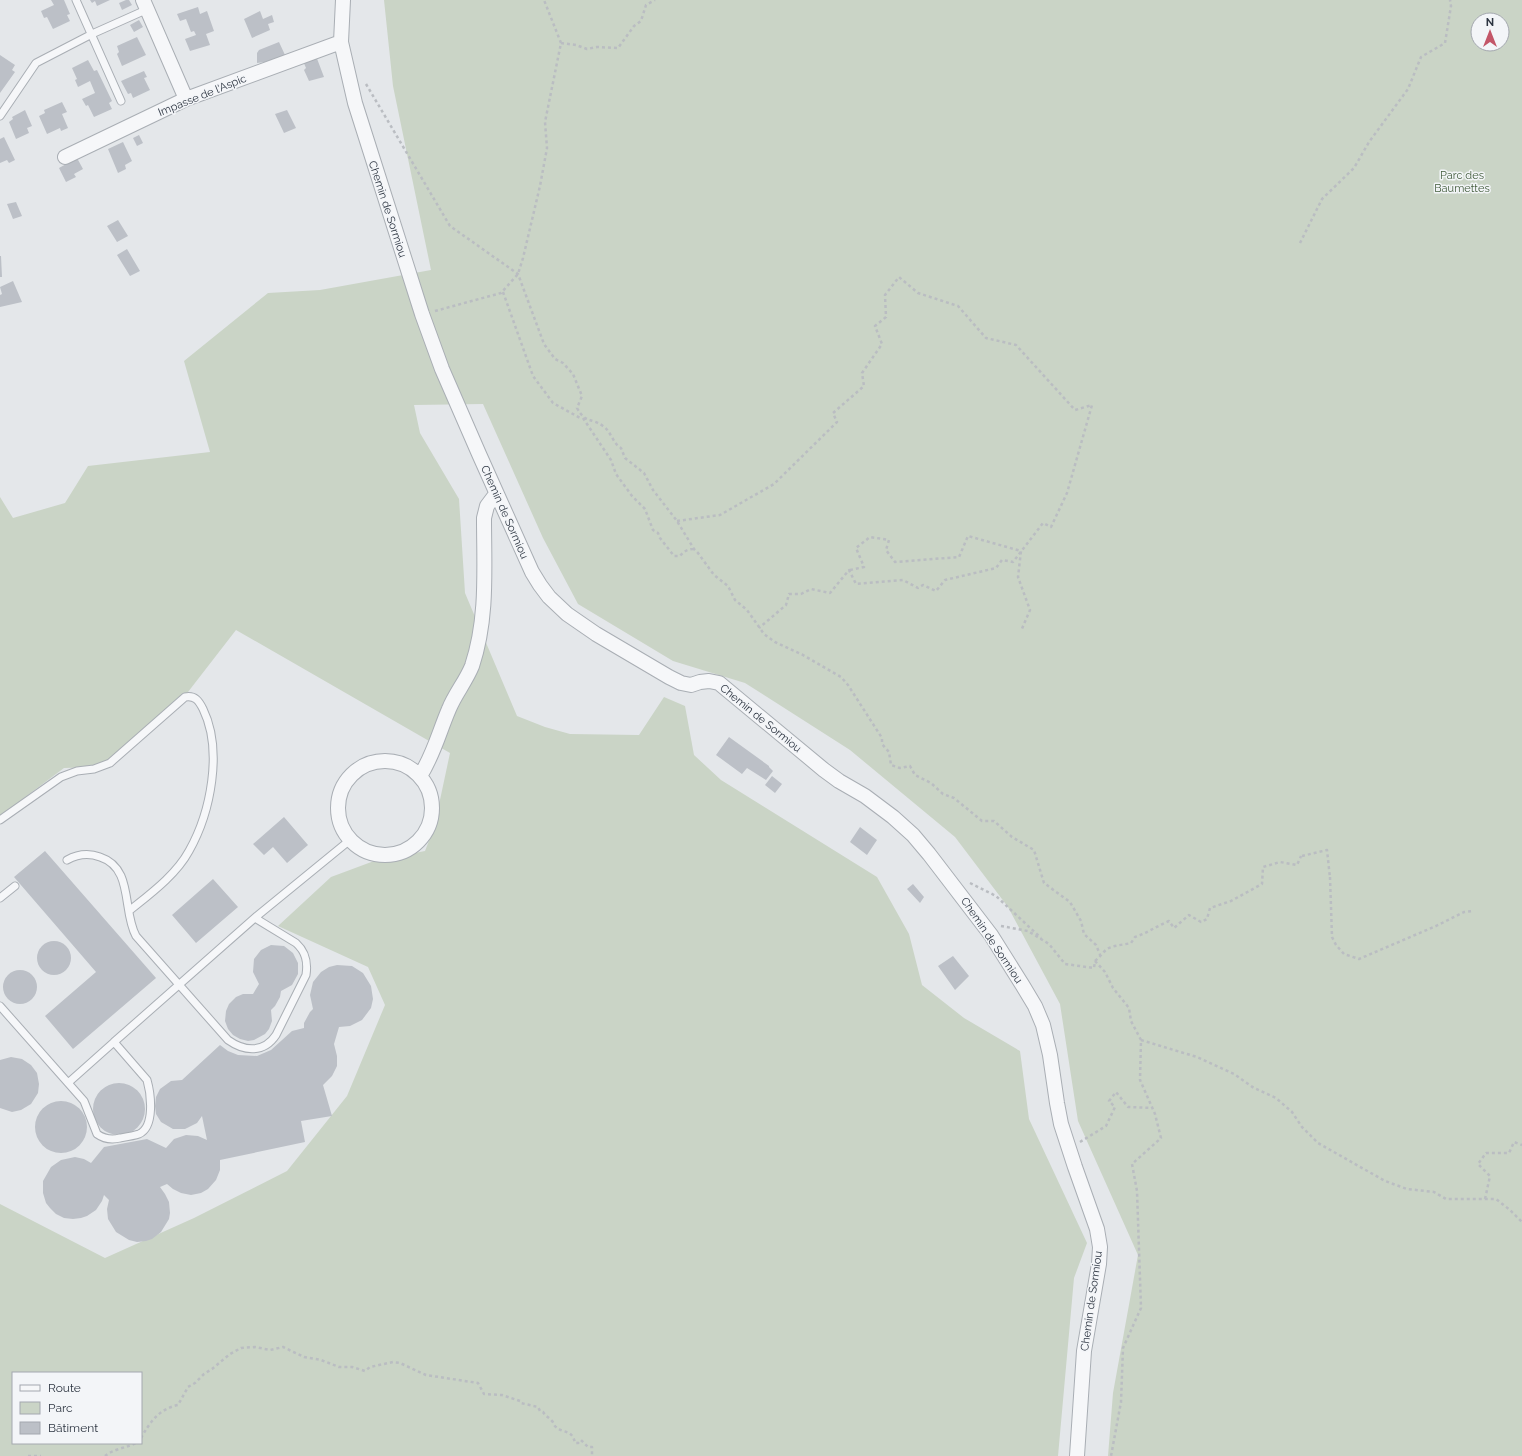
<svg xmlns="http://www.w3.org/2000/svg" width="1522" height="1456" viewBox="0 0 1522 1456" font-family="Raleway,sans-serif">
<rect width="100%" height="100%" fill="#e4e7ea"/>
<path fill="#cad4c6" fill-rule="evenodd" d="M384,0H1522V1456H1108L1113,1393L1138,1255L1078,1121L1060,1004L1008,907L955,837L850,750L745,683L673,661L578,604L543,538L483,404L414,405L420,433L459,499L465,593L517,716L545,727L570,734L639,735L664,697L685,706L694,755L721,780L877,877L909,934L922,985L964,1018L1020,1051L1029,1119L1087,1243L1074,1278L1058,1456H0V1204L105,1258L194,1218L287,1171L347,1096L385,1005L368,967L278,926L331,877L374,861L425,851L434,828L450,753L236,630L188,692L101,767L64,768L0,816V497L13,518L65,503L88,466L210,452L184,361L268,293L320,290L431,270L393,86ZM1478,20H1502V44H1478ZM13,1373H141V1443H13Z"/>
<path fill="#bcc0c7" d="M51,0H64L70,14L67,15L70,21L53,29L47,17L44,18L41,11L54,5Z
M90,0H110L97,6L95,1L92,3Z
M126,0H129L132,5L122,10L119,3Z
M198,7L200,14L207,11L214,31L206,34L210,45L190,51L185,39L196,35L194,31L191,32L186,19L180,21L177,14Z
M260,11L263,19L272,15L274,22L268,24L270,30L252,38L244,19Z
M139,20L143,27L134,32L130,25Z
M137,37L146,55L122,66L117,54L119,52L117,46Z
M279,42L285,55L265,62L257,63V53L259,50Z
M0,55L15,65L12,70L15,72L0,93Z
M316,56L324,77L309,81L304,70L306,68L303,61Z
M88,60L94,71L97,70L112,101L109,103L112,109L94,117L88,105L86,106L82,99L95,93L90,81L78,87L75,80L77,79L72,68Z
M144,71L147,77L144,78L150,90L133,98L131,93L128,94L121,81Z
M62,102L67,112L62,114L68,128L61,131L60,128L47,134L39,116L45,113L44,110Z
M25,110L32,126L27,128L29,133L16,139L9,122L13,119L12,117Z
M287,110L296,128L284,133L275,114Z
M139,135L143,143L137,146L133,138Z
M4,137L15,160L9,163L7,160L0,163V139Z
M123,142L132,161L125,165L126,169L118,173L108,149Z
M77,158L83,169L74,174L76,177L66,182L59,168Z
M16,202L22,216L13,219L7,204Z
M118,220L128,236L117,242L107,226Z
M127,249L140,271L130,276L117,255Z
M0,256H1L2,277H0Z
M13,281L22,302L0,307V295L2,294L0,287Z
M729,737L769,766V767L773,771L766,780L747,768L742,774L716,755Z
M772,776L782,784L775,793L765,785Z
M284,817L308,845L287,863L273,847L264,855L253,844Z
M860,827L877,840L867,855L850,842Z
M45,851L156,978L73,1049L45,1016L96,972L14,877Z
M213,879L238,907L196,943L172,915Z
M913,884L924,897L920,903L907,889Z
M37 958a17 17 0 1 1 34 0a17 17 0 1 1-34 0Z
M271,945L284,946L293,953L298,963V974L292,985L281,991L280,997L275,1006L271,1010L272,1021L269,1029L265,1034L254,1040L248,1041L240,1039L233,1035L228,1029L225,1021L226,1011L229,1004L236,997L243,994H253L259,984L253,972L254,959L261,950Z
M953,956L969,976L955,990L938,966Z
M337,965L352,966L363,973L371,986L373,999L371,1008L362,1020L350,1026L339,1027L334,1044L337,1056V1066L332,1076L323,1085L332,1116L301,1121L305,1142L220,1160V1170L216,1180L208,1189L201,1193L191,1195L181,1193L173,1189L167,1184L160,1187L165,1194L169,1202L170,1213L169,1219L161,1232L152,1239L146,1241L137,1242L129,1240L116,1232L108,1219L107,1209L109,1200L104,1195L102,1201L96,1210L87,1216L81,1218L73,1219L64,1218L56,1214L50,1208L46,1203L43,1193V1181L51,1167L61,1160L75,1157L84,1159L91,1163L104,1147L147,1139L166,1148L174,1139L186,1135L198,1136L207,1140L202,1116L197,1123L185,1129H173L161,1122L156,1114L155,1106L156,1097L160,1089L171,1081L182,1080L220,1045L228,1051L238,1055L257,1056L271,1050L292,1031L304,1028V1023L310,1012L313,1009L310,995L313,982L321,972L329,967Z
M3 987a17 17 0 1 1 34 0a17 17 0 1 1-34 0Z
M11,1057L22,1059L31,1065L37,1073L39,1084L38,1093L31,1104L21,1110L12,1112L0,1108V1060Z
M93 1109a26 26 0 1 1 52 0a26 26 0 1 1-52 0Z
M35 1127a26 26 0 1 1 52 0a26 26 0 1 1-52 0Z"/>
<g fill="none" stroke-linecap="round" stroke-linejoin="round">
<g stroke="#a9aeb4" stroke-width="9">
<path id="lane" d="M76,0L121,101
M0,116L36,63L92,34L148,9
M0,820L61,777L77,771L94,769L110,763L185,697C195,695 199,701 203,709C223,750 211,812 189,851C176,875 150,894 129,911
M67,860C78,854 89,853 100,857C134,868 122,911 136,936L228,1040C245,1052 264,1053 276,1035L306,975C308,962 306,952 296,943L255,918
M0,898L15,886
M0,1006L84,1101L97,1134C104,1139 112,1140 120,1138C126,1137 133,1136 139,1134C155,1127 151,1094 147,1080L114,1042L257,916L350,840
M68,1083L114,1042"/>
</g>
<g stroke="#a9aeb4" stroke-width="16">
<path id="street" d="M143,0L186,99
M343,0L341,42L355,103L422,314L442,369L479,454L532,572L540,585L549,597L567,614L596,634L669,677L681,683L691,685L700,682L709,681L719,683L824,770L839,781L865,796L893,817L913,835L929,854L991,935L1023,986L1035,1006L1043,1025L1050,1055L1057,1103L1061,1124L1075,1167L1097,1229L1100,1247L1099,1264L1084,1351L1077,1456
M65,157L186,99L341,42
M338 808a47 47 0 1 1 94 0a47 47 0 1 1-94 0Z
M420,776C434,754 439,732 449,709C455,694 466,681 472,666C488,618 484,568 484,518L487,506L496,494"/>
</g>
<path stroke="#babdc2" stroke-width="2.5" stroke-dasharray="3 3" stroke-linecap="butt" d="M561,43L576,45L587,49L597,47L618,48L634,26L641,21L646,5L655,0
M366,84L450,226L518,274L544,344L555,359L563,363L573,374L582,396L577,408C586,424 590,417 603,426C611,431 613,444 621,448L625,458L644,473L653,490L677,521L694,549L698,553L714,575L728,586L735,600L747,610L764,634L775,642L803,655L841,677L848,685L882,738V744L889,752L891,765L900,768L910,766L915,775L931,783L943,794L954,798L982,821H994L1012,837L1034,850L1044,883L1070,902L1081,921L1084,934L1096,945L1101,957
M1300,243L1322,199L1354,168L1369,142L1408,89L1421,57L1445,43L1451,6L1450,0
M503,292L533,376L553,403L582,419
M435,311L501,293L518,274L523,258L540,186L547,148L545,122L561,43L544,0
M583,418L611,460L616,474L632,496L645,509L653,530L658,533L660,538L674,556H680C684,551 688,549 694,549
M677,521L720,515L774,484L837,422L833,413L864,386L862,373L882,344L875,326L886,317L885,295L899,277L918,293L958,306L986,338L1016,345L1075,410L1092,405L1067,493L1051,527L1043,523L1013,562L1002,560L996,568L945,580L936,591L923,585L918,588L903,580L856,584L849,570L830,593L811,589L801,594H789L786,605L759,628
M850,570L864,567L856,548L870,537L889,540L886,550L895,562L959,557L968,536L1021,551L1018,577L1030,610L1021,631
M1302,856L1327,850L1330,878
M1330,877L1332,937L1336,945L1344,954L1359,959L1436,926L1464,912L1474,911
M970,883L996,896L1041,938
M1001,926L1028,931L1049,944L1065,964L1094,968L1095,961
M1095,961L1105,972L1113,988L1129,1008L1131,1021L1141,1040L1140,1080L1155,1114L1161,1138L1132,1164L1137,1191L1141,1308L1123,1348L1121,1402L1111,1456
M1095,961C1100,957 1103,952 1107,949C1114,945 1123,945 1131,943L1135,937C1147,933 1157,926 1169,921L1174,928L1189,915L1201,922L1207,919L1210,908L1231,901L1262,884L1263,867L1280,862L1297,865L1301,856
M1141,1040L1197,1057L1234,1074L1254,1088L1276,1098L1292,1112L1302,1127L1318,1143L1385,1181L1407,1189L1434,1192L1446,1199H1496L1510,1210L1522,1222
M1080,1142L1106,1126L1115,1107L1109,1101L1116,1092L1128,1107L1152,1108
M1485,1199L1490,1176L1478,1164L1486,1153H1509L1514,1142L1522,1145
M141,1438C150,1422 159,1409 178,1405L188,1387L195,1383L204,1374L212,1369L230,1354L241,1348L255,1347L270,1350L283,1347L304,1357L321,1360L339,1367H352L365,1371L370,1367L393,1362L400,1363L426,1375L478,1383L484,1394L502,1395L520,1401L521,1403L538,1407L540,1411L543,1412C546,1417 549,1417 552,1421C554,1423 554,1426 556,1427C564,1434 572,1429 575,1443H578L581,1440L588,1447H592V1456
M28,1456H41
M105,1456C113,1449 126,1448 136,1443"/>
<use href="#lane" stroke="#f6f7f9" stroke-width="7"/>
<use href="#street" stroke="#f6f7f9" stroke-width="14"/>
</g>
<g text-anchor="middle" stroke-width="3" stroke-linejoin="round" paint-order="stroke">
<g font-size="11" fill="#2d3541" stroke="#f3f5f8">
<text transform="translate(202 95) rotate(-22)" y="4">Impasse de l'Aspic</text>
<text transform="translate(388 209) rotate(72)" y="4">Chemin de Sormiou</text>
<text transform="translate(505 512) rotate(66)" y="4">Chemin de Sormiou</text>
<text transform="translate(761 718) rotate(39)" y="4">Chemin de Sormiou</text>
<text transform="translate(992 940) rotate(56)" y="4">Chemin de Sormiou</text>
<text transform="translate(1091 1301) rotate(-82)" y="4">Chemin de Sormiou</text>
</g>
<g font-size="11" fill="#425c3c" stroke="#f3f5f8">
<text x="1462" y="179">Parc des<tspan x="1462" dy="13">Baumettes</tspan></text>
</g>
</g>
<rect x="12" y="1372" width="130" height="72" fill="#f3f5f8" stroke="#a4a8af"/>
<rect x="20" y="1385" width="20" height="6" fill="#f6f7f9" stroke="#a4a8af"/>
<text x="48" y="1392" font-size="12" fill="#2d3541">Route</text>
<rect x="20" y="1402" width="20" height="12" fill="#cad4c6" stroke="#a4a8af"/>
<text x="48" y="1412" font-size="12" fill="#2d3541">Parc</text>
<rect x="20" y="1422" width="20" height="12" fill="#bcc0c7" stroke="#a4a8af"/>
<text x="48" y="1432" font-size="12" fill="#2d3541">Bâtiment</text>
<g transform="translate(1490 32)"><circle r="19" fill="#f3f5f8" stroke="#a4a8af"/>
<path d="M0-3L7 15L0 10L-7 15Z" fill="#c35668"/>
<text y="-6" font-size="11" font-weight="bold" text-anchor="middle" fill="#2d3541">N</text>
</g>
</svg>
